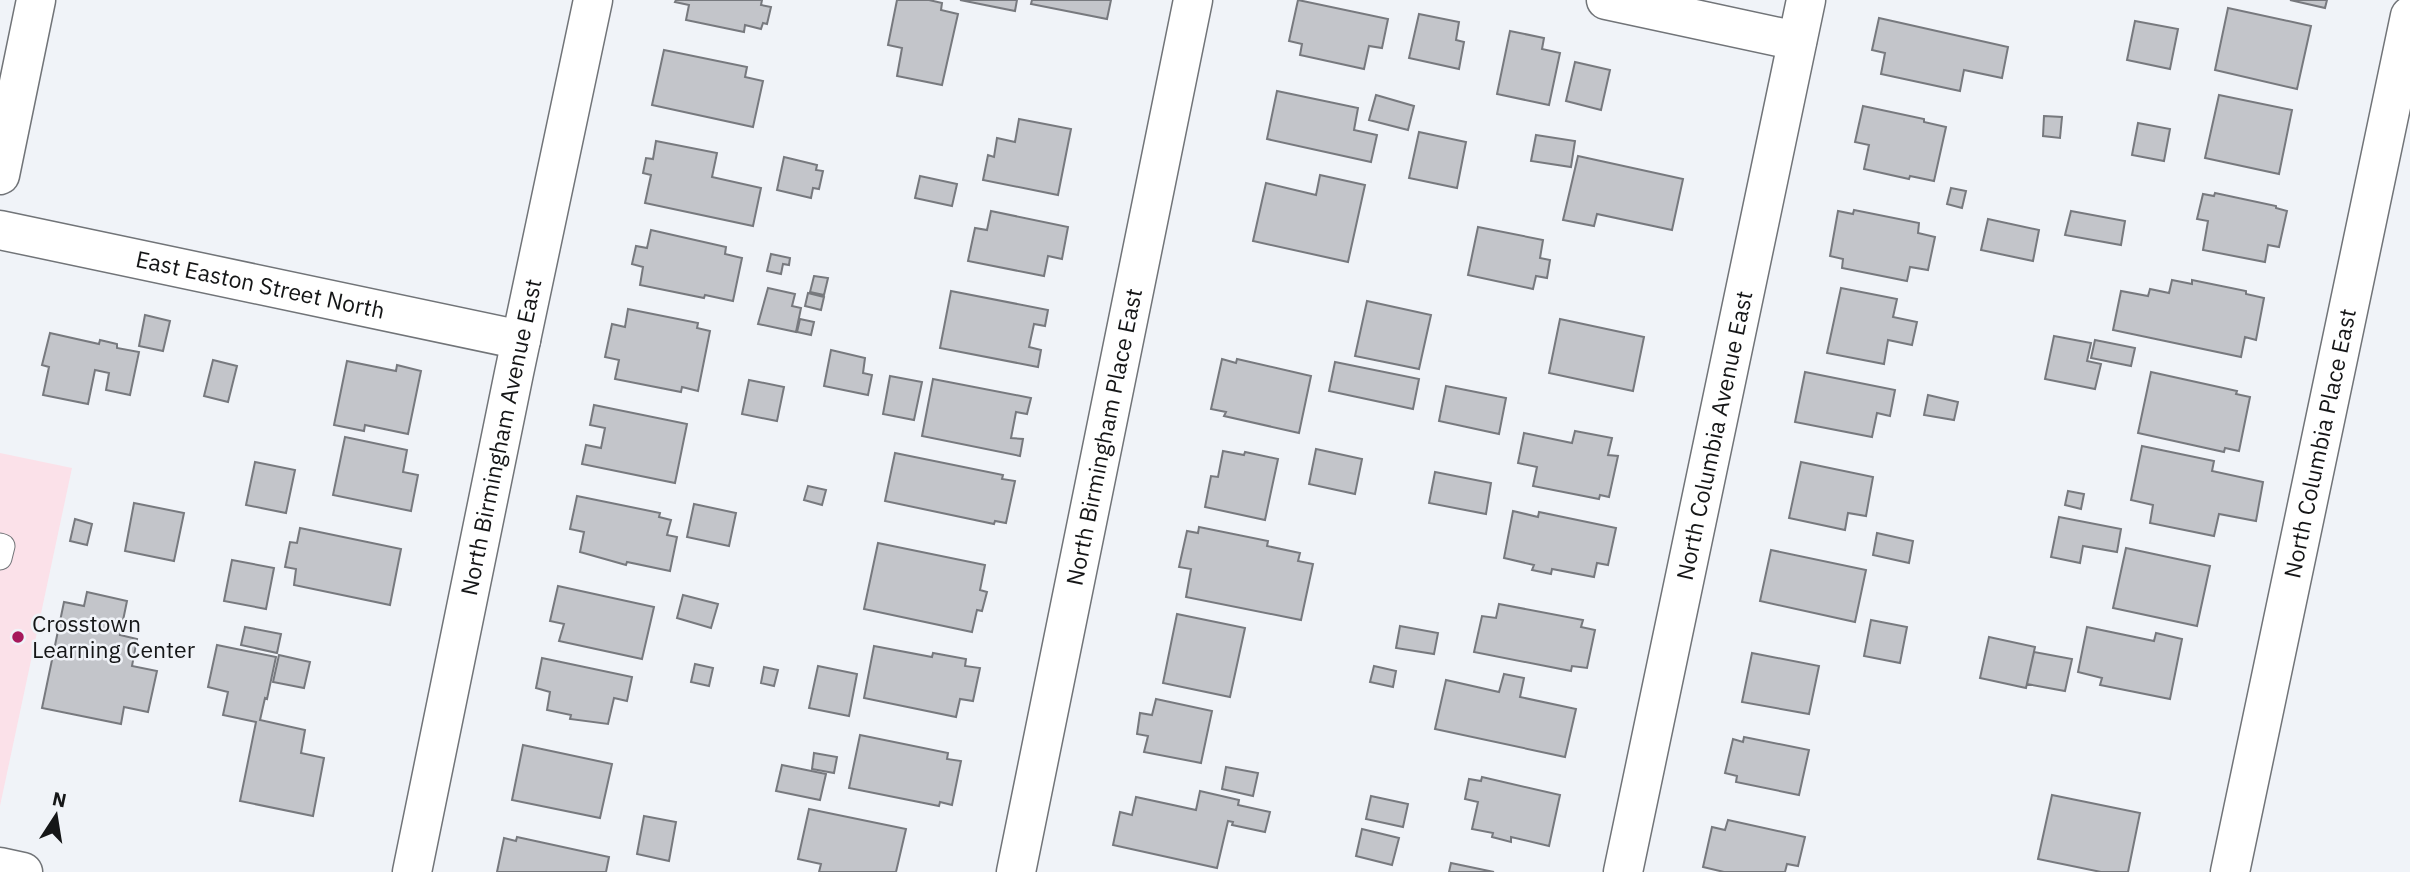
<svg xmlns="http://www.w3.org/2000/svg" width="2410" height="872" viewBox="0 0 2410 872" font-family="'IBM Plex Sans',sans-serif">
<rect width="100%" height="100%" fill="#f0f3f8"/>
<path fill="#fbe1e9" d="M0,453L72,468L0,806Z"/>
<path fill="#c3c5ca" stroke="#77797e" stroke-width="2" d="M676,0H762L761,5L771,7L767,24L763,23L761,29L745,25L744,32L686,20L689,5L675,2Z
M897,0H929L942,3L941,10L958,14L942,85L897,76L902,48L888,45Z
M960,0H1017L1015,11Z
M1032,0H1111L1107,19L1031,4Z
M1298,0L1388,19L1382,48L1369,46L1364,69L1300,55L1302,44L1289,41Z
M2290,0H2327L2325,8Z
M2228,8L2311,26L2297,89L2215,70Z
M1419,14L1459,22L1456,40L1464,42L1459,69L1409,58Z
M1879,18L2008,47L2002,78L1964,70L1960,91L1881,74L1885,53L1872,50Z
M2135,21L2178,29L2170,69L2127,60Z
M1510,31L1544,38L1542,49L1560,53L1549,105L1497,94Z
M664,50L747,67L745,77L763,81L753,127L652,105Z
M1575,62L1610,70L1601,110L1566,101Z
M1277,91L1358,108L1354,130L1377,135L1371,162L1267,139Z
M1376,95L1414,106L1408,130L1369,120Z
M2219,95L2292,110L2279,174L2205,158Z
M1863,106L1924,119V122L1946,127L1934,181L1910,176L1909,179L1864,169L1869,145L1855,142Z
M2044,116L2062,117L2060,138L2043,136Z
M1019,119L1071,129L1058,195L983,180L988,155L994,157L997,138L1015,142Z
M2138,123L2170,129L2164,161L2132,155Z
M1419,132L1466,142L1457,188L1409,178Z
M1536,135L1575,141L1571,167L1531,161Z
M656,141L717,153L712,177L761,188L753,226L645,203L651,175L643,173L646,158L653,159Z
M1578,156L1683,179L1672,230L1597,214L1594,226L1563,220Z
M784,157L817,165L816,170L823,171L819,189L813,188L811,198L777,190Z
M1320,175L1365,185L1348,262L1253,241L1266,183L1316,195Z
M920,176L957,184L952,206L915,198Z
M1951,188L1966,191L1962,208L1947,204Z
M2215,193L2276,206V208L2287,211L2279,247L2268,245L2265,262L2203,250L2208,221L2197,219L2203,194L2214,196Z
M1854,210L1919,223L1918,233L1935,237L1928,270L1910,267L1907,281L1842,268L1843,259L1830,256L1838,211L1853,214Z
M991,211L1068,227L1062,259L1048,256L1044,276L968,261L975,228L987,230Z
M2071,211L2125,221L2121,245L2065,235Z
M1988,219L2039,230L2033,261L1981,250Z
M1478,227L1543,240L1540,258L1550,260L1547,278L1536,276L1533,289L1468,275Z
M651,230L726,247L725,254L742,258L733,301L705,295L704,298L640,285L643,267L632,264L636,246L647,248Z
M771,254L790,258L789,265L783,264L781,274L767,271Z
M814,276L828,278L824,295L810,292Z
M2172,280L2192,284V280L2246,291V294L2264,298L2256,340L2245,337L2241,357L2113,330L2121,291L2148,296L2150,289L2169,293Z
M768,288L795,294L792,306L801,308L796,332L758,324Z
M1841,288L1897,299L1893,317L1917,322L1912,345L1888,340L1884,364L1827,353Z
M951,291L1048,310L1045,326L1034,324L1029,347L1041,350L1038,367L940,348Z
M808,293L824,297L821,310L805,306Z
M1367,301L1431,315L1419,369L1355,356Z
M628,309L698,323L697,328L710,331L698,391L682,387L681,392L615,379L619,360L605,357L612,324L625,327Z
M145,315L170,321L163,351L139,346Z
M800,319L814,322L811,335L797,332Z
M1560,319L1644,337L1633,391L1549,373Z
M50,333L99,344L100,340L117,344V348L139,352L130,395L106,390L109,373L95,370L88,404L43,395L49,367L42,365Z
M2054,336L2091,343L2087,361L2101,364L2095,389L2045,379Z
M2095,340L2135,348L2131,366L2091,358Z
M831,350L865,358L863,373L872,375L868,395L824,386Z
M1222,359L1236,363L1237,359L1311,376L1299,433L1224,416L1226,412L1211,409Z
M213,360L237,366L228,402L204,396Z
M347,361L396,371L397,365L421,371L408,434L365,425L364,431L334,425Z
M1335,362L1419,379L1413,409L1329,391Z
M1805,372L1895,390L1890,416L1877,413L1872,437L1795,422Z
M2151,372L2237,391L2236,394L2250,397L2239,451L2225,448L2224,452L2138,433Z
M890,376L922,382L914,420L883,414Z
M933,379L1031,398L1027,414L1016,412L1011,438L1023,439L1020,456L922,436Z
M749,380L784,387L777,421L742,414Z
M1446,386L1506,398L1499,434L1439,421Z
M1928,395L1958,402L1954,420L1924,415Z
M594,405L687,424L675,483L582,464L586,445L601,448L605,428L590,425Z
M1575,431L1612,438L1608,455L1618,456L1609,497L1600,495L1599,499L1533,486L1537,467L1518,463L1524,433L1572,443Z
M345,437L407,450L403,472L418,475L411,511L333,495Z
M2142,446L2214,461L2212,471L2263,482L2256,521L2219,514L2214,536L2150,523L2153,505L2131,500Z
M1316,449L1362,459L1355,494L1309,484Z
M1223,451L1244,455L1245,452L1278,459L1265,520L1205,507L1211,476L1218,477Z
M895,453L1003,475L1002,479L1015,481L1006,523L995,521L994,524L885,501Z
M255,462L295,470L286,513L246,505Z
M1801,462L1873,477L1866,516L1848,513L1845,530L1789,518Z
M1435,472L1491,483L1486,514L1429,503Z
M808,486L826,490L822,505L804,500Z
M2068,491L2084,494L2081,509L2065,505Z
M577,496L660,513L659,517L671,520L667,535L677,537L670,571L627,562L626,565L580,552L584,532L570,529Z
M134,503L184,513L174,561L125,551Z
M694,504L736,513L729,546L687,537Z
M1513,511L1538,517L1539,512L1616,528L1608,565L1597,563L1594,577L1552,569L1551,574L1532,570L1534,565L1504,558Z
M2059,517L2121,529L2117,552L2083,546L2080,563L2051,557Z
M75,519L92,524L87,545L70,541Z
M1199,527L1268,541L1267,546L1300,553L1298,561L1313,564L1301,620L1186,597L1191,569L1179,567L1187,531L1198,533Z
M300,528L401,549L390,605L294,585L296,569L285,567L290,542L297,543Z
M1877,533L1913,541L1909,563L1873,555Z
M878,543L985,565L980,590L987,592L982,611L977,610L972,632L864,609Z
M2126,548L2210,566L2197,626L2113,608Z
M1771,550L1866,570L1855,622L1760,601Z
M232,560L274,568L266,609L224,601Z
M558,586L654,607L642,659L559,641L564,624L550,621Z
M87,592L127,601L120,635L137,639L132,666L157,671L148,712L124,707L121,724L42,708L64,602L84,606Z
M683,595L718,604L711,628L677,618Z
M1499,604L1583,620L1581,627L1595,630L1587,668L1572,666L1571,671L1474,652L1482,616L1496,618Z
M1177,614L1245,628L1230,697L1163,683Z
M1871,620L1907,627L1900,663L1864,656Z
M1400,626L1438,633L1434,654L1396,648Z
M245,627L281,634L277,653L241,645Z
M2087,627L2154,641L2156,633L2182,639L2170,699L2100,685L2102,678L2078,672Z
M1989,637L2035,647L2026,688L1980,678Z
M217,645L276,657L267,699L265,698L260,720L305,730L301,753L324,758L313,816L240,801L256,722L223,715L228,692L208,687Z
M874,646L932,657L933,653L966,659L965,666L980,668L973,701L960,699L956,717L864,698Z
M2034,652L2072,659L2065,691L2027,684Z
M1752,653L1819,666L1809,714L1742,702Z
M279,655L310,662L304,688L273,682Z
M542,658L632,677L627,701L614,698L608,724L570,719L571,715L547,710L550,692L536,688Z
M695,664L713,668L709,686L691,682Z
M818,666L857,674L849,716L809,708Z
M1374,666L1396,671L1393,687L1370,682Z
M764,667L778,670L774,686L761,683Z
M1504,674L1524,678L1520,697L1576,709L1565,757L1435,729L1446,680L1499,692Z
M1156,699L1212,711L1201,763L1144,752L1148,736L1137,734L1140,713L1152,715Z
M860,735L948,753L947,759L961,761L952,805L940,802L939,806L849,788Z
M1744,737L1809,750L1799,795L1736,782L1737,776L1725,773L1733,739L1743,742Z
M523,745L612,764L600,818L512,800Z
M814,753L837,757L834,773L812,769Z
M782,765L826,774L820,800L776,791Z
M1226,767L1258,773L1253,796L1222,789Z
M1482,777L1560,795L1549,846L1511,837V842L1492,837L1493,833L1472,829L1478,802L1465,799L1469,779L1481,781Z
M1200,791L1239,800L1238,805L1270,812L1265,832L1232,825L1233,822L1228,821L1217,868L1113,845L1120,812L1132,815L1136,797L1196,810Z
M2052,795L2140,813L2128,872H2101L2038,859Z
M1371,796L1408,804L1403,827L1366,819Z
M809,809L906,829L896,872H819L821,864L798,859Z
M644,816L676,822L669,861L637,854Z
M1728,820L1805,837L1798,866L1787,864L1785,872H1724L1703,867L1712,827L1725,830Z
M1362,829L1399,838L1392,865L1356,856Z
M517,837L609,857L606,872H497L504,838L516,841Z
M1451,863L1494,872H1449Z"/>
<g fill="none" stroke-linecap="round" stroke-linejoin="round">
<g stroke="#717478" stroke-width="25">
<path id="service" d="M0,545L3,546L0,558"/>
</g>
<g stroke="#717478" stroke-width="41">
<g id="minor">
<path d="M1606,0L1797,41"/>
<path d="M0,175L36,0"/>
<path id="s1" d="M0,230L521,340"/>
<path d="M0,867L23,872"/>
<path id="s2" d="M412,872L514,373L593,0"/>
<path id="s3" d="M1016,872L1193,0"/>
<path id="s4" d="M1623,872L1806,0"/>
<path id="s5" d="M2230,872L2410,16"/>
</g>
</g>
<use href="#service" stroke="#fff" stroke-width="23"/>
<use href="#minor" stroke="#fff" stroke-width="38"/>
</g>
<circle fill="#a6195c" stroke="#f0f3f8" stroke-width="2.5" cx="18" cy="637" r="7"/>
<g text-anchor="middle" stroke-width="5" stroke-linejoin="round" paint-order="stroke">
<g font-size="23" fill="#151617" stroke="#f0f3f8">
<text dy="8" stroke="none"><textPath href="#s1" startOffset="266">East Easton Street North</textPath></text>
<text dy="8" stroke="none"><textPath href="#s2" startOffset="444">North Birmingham Avenue East</textPath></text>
<text dy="8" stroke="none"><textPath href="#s3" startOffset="444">North Birmingham Place East</textPath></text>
<text dy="8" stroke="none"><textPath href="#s4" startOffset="446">North Columbia Avenue East</textPath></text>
<text dy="8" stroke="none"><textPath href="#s5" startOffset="438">North Columbia Place East</textPath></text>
</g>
<g font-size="23" fill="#151617" stroke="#f0f3f8" text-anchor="start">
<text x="32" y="632">Crosstown<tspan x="32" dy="26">Learning Center</tspan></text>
</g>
</g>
<g transform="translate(56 816) rotate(12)" stroke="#f0f3f8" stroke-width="5" paint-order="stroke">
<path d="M0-5L12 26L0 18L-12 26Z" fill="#151617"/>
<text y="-10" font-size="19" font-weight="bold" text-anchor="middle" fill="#151617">N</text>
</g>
</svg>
